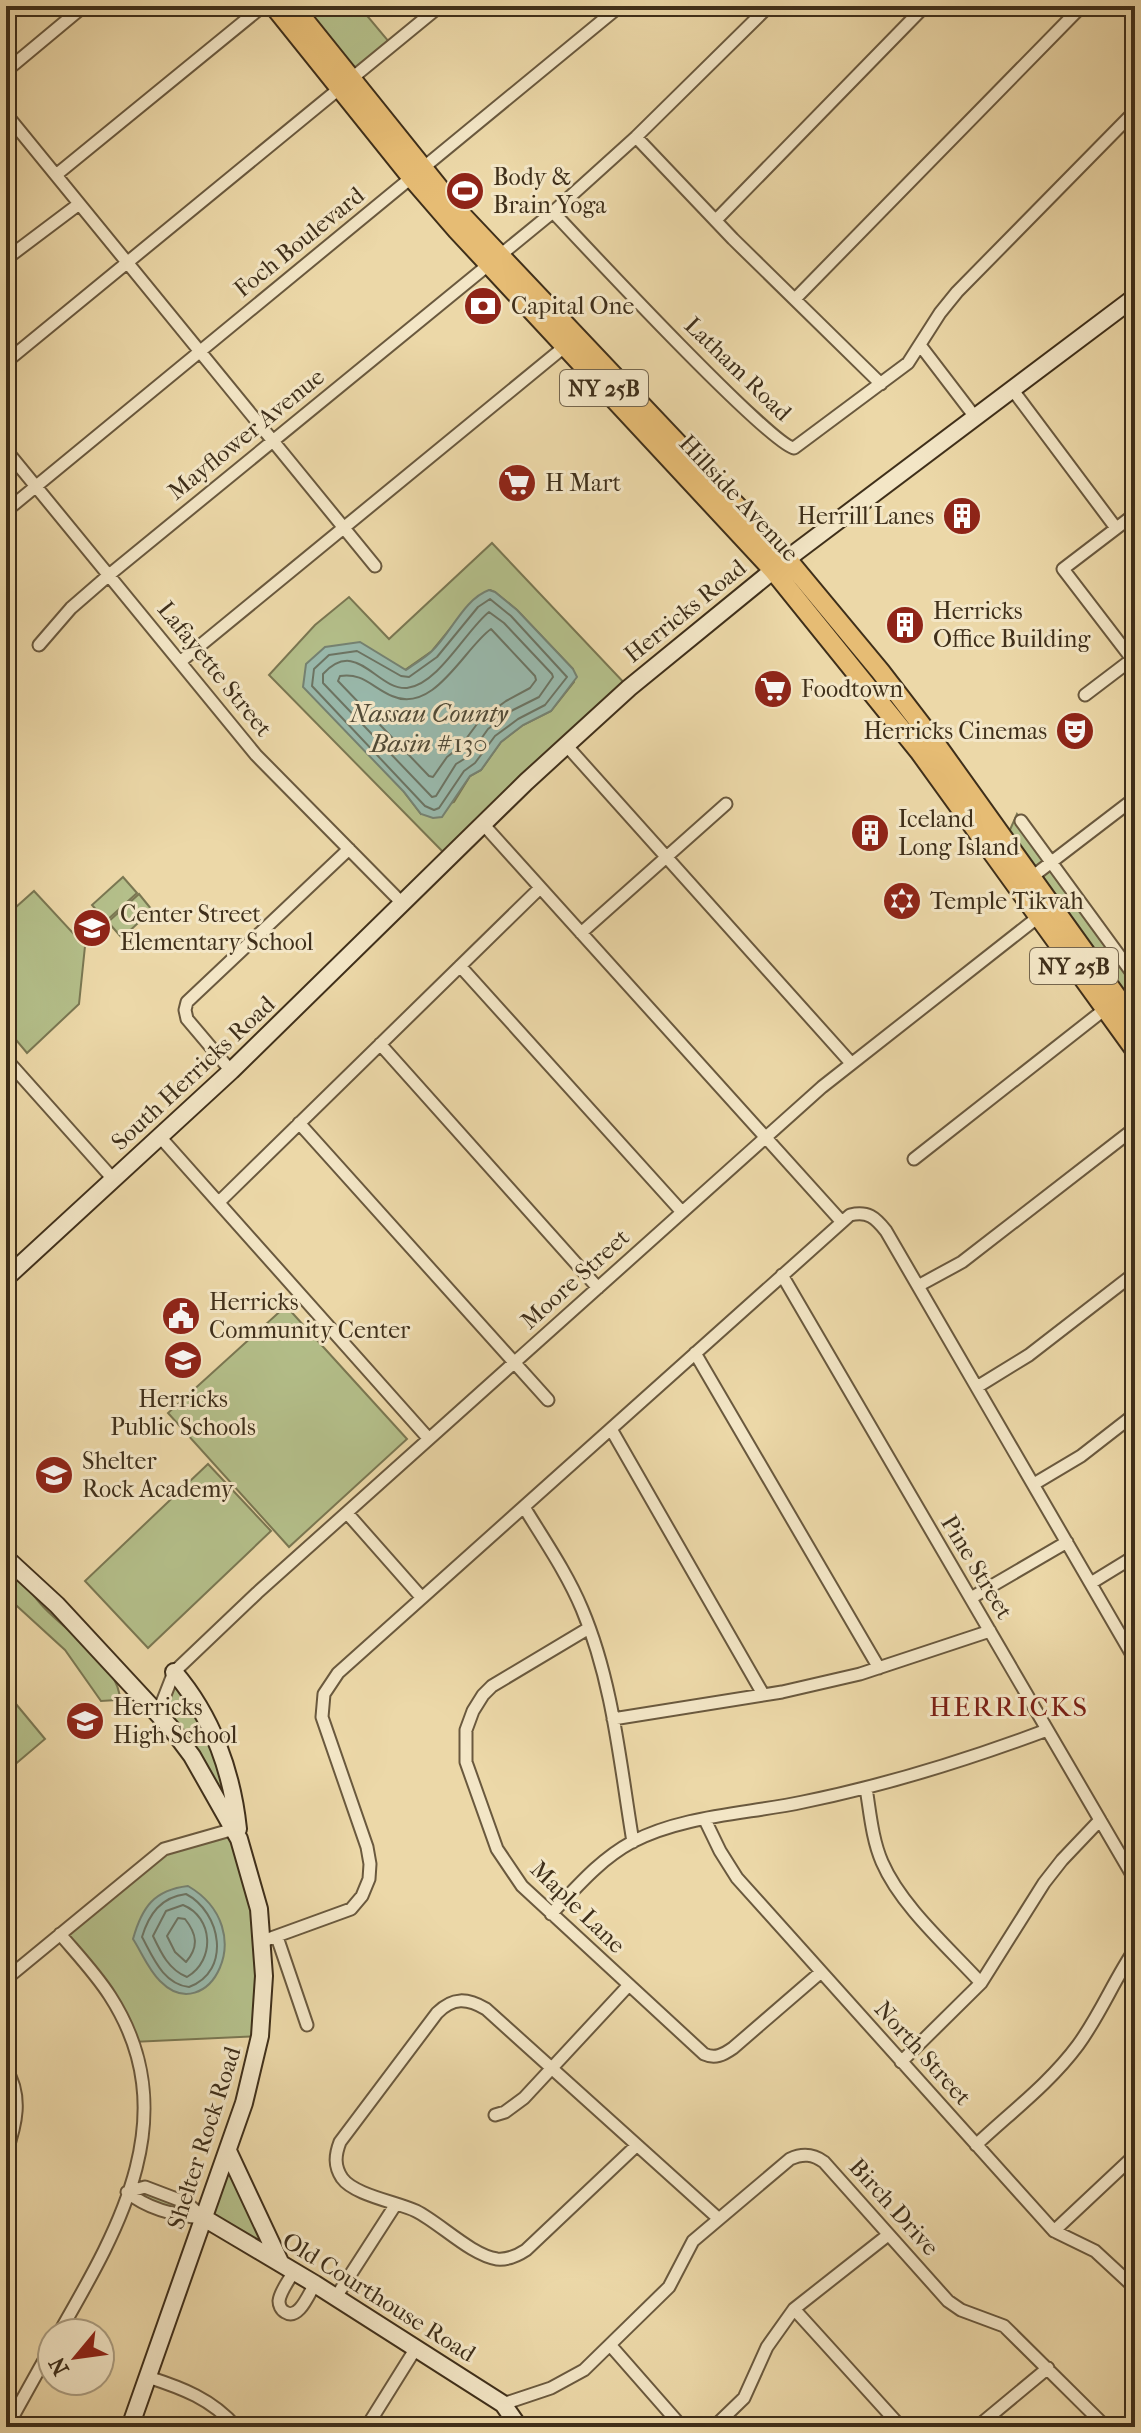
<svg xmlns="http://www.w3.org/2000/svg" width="1141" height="2433" viewBox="0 0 1141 2433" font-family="'IM FELL French Canon',serif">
<rect width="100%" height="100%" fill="#ecd8a8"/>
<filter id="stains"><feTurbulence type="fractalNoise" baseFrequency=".0025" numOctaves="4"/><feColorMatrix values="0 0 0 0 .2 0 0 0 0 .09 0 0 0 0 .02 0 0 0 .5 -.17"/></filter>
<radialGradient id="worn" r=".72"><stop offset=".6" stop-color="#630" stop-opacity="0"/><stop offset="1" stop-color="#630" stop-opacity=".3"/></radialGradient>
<path fill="#b4bf8a" stroke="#7a7752" stroke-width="2" fill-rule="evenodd" d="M296,6H359L390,43L351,75Z
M492,543L629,688L449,858L269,675L315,625L349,597L389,639ZM490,590L495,592L517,610L573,669L574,682L551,711L523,725L501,742L481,770L470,776L454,802L421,814L404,792L405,670L432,651L472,602Z
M1017,814L1135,977V1022L1005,841Z
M123,877L137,893L106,921L92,905Z
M34,891L85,946L79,1004L27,1053L6,1028V916Z
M139,894L152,910L122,938L108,922Z
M286,1306L407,1439L289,1547L168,1413Z
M208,1464L271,1531L148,1648L85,1581Z
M6,1564C19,1576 28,1589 39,1602C64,1632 112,1655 120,1696L117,1700L101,1701L65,1650L6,1596Z
M174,1672L198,1703L249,1868L260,2036L132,2042L126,2024L60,1934L165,1848L233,1829L158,1713Z
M6,1692L45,1739L6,1772Z
M228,2151L281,2263L204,2218L178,2216L127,2192L145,2187L204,2217Z"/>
<path fill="#99b9ac" stroke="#758272" stroke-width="2" d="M489,590L495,592L517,610L573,669L577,677L551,711L523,725L501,742L481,770L470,776L442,817L433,818L421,814L404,792L303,687L306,664L325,647L360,642L406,670C414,664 425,658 432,651C451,633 464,599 489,590Z
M188,1886C263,1930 207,2029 160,1981C148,1969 142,1953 133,1939C142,1907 154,1890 188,1886Z"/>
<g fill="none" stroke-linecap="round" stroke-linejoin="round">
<path stroke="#6c7463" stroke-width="2" d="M490,599L511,616L567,677L545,705L518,719L495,736L475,763L464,771L439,808L434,810L425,806L312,686L314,669L329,655L357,651L401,676L409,677L437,657L478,607Z
M489,612L504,623L552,674L553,677L539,697L513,710L488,729L469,756L456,764L436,796L432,797L323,683V674C357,637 376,690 407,688C438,685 467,629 489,612Z
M491,629L535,676L536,680L530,688L506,701L480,720L460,747L447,757L433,777L429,776L338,681L340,676C362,672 373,688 392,696C434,715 465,647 491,629Z
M186,1894C221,1912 232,1971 189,1987C163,1984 153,1957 142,1937C149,1914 161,1897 186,1894Z
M183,1905C213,1917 216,1960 187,1977C169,1970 161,1953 153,1936L166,1911Z
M178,1918L185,1919C197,1934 199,1947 186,1962L175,1952L167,1936Z"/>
<g stroke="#6a593e" stroke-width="15">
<path id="street" d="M6,71L84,6
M6,114L375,566
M636,137L733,239L881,384
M56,175L263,6
M553,212C582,243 771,446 794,448L908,363L940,313L957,292L1135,111
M716,220L925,6
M6,259L79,204
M795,299L1082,6
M920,345L975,417
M6,362L440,6
M1012,389L1116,528
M6,450L256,755L403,904
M6,511L620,6
M39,645L71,608L109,575L553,212L636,137L769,6
M1132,659L1063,569L1135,514
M180,662L569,343
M1085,695L1135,657
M566,745L851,1063
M1021,821L1135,977
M483,824L841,1221
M1028,880L1135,798
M581,933L726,804
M460,966L682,1212
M380,1044L598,1288
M6,1059L114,1180
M231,1071L187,1019L185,1010L187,1002L349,849
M299,1123L548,1400
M161,1138L429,1439
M914,1159L1105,1009
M219,1202L540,888
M782,1275L1135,1880
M918,1286L962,1262L1135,1128
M695,1353L879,1668
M977,1387L1029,1355L1135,1273
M611,1429L763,1694
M1034,1484L1081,1456L1135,1414
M524,1507C544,1540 567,1573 582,1609C613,1682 620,1764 633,1842
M347,1513L422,1598
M1091,1583L1135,1556
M971,1598L1067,1542
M589,1628L492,1686L483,1695L473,1711L466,1730V1762L497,1849L522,1886L704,2054C715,2059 723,2055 733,2048L821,1972
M158,1713L174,1672L257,1593L822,1087L1042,914
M613,1719L782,1692L860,1674L990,1631
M866,1788C870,1812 872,1839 882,1862C901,1906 948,1947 981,1983
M705,1820L720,1851L737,1878L1054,2231L1095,2251L1135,2288
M551,1914C576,1888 599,1860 632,1842C684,1815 747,1814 803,1802C887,1785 967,1760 1047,1730
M277,1937L307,2025
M263,1941L351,1909L362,1896L369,1879L370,1864L367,1847L322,1717L324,1694L338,1673L850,1215C868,1211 875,1217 886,1231L1135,1660
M6,1979L164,1849L234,1829
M901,2062L981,1983L1044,1883L1062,1860L1100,1820
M6,2069C23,2096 16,2125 6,2153
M495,2115L505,2112L524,2098L628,1986
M976,2145C1010,2113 1050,2083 1078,2045C1100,2015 1114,1980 1135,1949
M636,2146L526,2250C517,2256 508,2260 497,2259C471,2255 440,2223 416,2211C397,2202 354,2195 342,2178C334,2166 335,2155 340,2142L437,2013C453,1997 467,1998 486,2009L719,2219
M145,2187L187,2203L204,2218C176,2216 149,2210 127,2192Z
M1054,2231L1135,2155
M294,2271C290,2279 280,2291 279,2301C279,2305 281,2310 285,2312C299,2321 309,2293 315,2284
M336,2297L396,2204
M794,2309L901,2427
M59,2333C120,2227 186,2114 110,1996C96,1974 77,1954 60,1934
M611,2346L682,2427
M148,2377C182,2388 212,2399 236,2427
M503,2404L551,2388L584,2370L669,2287L693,2241L790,2159C803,2153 813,2154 824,2162L948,2301L961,2310L1004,2326L1106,2427
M7,2427L52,2346
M376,2427L371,2420L416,2348
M714,2427L744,2398L767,2347L794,2309L888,2235
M977,2427L1048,2368"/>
</g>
<g stroke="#3f2f1a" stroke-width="20">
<path id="secondary" d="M6,1278L231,1071L526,782L629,688L787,559L1135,297
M6,1558L57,1605L171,1728L192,1756L239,1839L259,1909L264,1976L260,2036L244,2103L130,2427
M174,1672C212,1716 232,1772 238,1829
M228,2151L280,2262
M204,2218L315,2284L503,2404L519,2427"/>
</g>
<g stroke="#3f2f1a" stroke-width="22">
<path id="primary" d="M274,6L412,178L457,230L773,570L919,751L1135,1050
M293,6L455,208L787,559L880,671L933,740L1135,1022"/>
</g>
<use href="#street" stroke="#f3e6c6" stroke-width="11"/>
<use href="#secondary" stroke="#f3e6c6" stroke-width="16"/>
<use href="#primary" stroke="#e6bc74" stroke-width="18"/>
</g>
<defs>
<g id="stadium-disc" transform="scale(2)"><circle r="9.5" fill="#8f2418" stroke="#f3e6c6"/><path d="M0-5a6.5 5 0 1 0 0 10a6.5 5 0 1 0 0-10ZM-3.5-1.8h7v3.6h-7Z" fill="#fff"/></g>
<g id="bank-disc" transform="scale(2)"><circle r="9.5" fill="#8f2418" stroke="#f3e6c6"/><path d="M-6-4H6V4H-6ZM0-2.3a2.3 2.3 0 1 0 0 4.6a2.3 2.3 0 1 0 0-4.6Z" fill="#fff"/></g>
<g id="supermarket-disc" transform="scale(2)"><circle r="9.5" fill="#8f2418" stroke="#f3e6c6"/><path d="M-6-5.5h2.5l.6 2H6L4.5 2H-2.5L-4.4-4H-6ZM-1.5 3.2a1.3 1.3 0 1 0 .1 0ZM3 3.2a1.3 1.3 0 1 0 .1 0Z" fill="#fff"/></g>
<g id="building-disc" transform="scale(2)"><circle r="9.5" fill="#8f2418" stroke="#f3e6c6"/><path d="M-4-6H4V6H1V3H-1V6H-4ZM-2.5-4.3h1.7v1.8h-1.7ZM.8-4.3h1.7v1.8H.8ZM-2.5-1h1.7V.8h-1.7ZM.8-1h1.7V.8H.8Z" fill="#fff"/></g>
<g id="theatre-disc" transform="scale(2)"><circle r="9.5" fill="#8f2418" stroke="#f3e6c6"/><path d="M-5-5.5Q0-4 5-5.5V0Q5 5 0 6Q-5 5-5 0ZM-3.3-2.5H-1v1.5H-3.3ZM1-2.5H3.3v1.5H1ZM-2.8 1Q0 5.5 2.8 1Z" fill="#fff"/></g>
<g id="synagogue-disc" transform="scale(2)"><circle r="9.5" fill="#8f2418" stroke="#f3e6c6"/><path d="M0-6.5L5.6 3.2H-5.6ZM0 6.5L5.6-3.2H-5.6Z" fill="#fff"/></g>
<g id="school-disc" transform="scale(2)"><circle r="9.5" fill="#8f2418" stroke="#f3e6c6"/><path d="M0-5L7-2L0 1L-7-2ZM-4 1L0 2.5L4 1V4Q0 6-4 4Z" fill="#fff"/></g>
<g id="civic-disc" transform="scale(2)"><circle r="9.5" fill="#8f2418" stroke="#f3e6c6"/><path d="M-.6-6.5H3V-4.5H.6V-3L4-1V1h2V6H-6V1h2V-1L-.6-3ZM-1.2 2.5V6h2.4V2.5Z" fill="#fff"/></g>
</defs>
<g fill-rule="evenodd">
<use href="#stadium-disc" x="465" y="191"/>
<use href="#bank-disc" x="483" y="306"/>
<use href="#supermarket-disc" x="517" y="483"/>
<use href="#building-disc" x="962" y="516"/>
<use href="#building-disc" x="905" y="625"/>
<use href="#supermarket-disc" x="773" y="689"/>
<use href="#theatre-disc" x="1075" y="731"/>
<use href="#building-disc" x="870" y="833"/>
<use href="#synagogue-disc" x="902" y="901"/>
<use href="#school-disc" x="92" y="928"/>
<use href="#civic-disc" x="181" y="1316"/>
<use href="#school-disc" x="183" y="1360"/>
<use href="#school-disc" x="54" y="1475"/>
<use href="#school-disc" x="85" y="1721"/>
</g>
<g text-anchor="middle" stroke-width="6" stroke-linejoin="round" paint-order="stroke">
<g fill="#f3e6c6" stroke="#75664e" stroke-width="2">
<rect x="560" y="370" width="88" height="36" rx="6"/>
<rect x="1030" y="948" width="88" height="36" rx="6"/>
</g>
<g font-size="22" font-weight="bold" fill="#3f2f1a">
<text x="604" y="396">NY 25B</text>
<text x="1074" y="974">NY 25B</text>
</g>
<g font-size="24" fill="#3f2f1a" stroke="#f3e6c6" text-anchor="start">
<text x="493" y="185">Body &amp;<tspan x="493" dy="28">Brain Yoga</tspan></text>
<text x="511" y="314">Capital One</text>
<text x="545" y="491">H Mart</text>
<text x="934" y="524" text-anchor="end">Herrill Lanes</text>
<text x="933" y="619">Herricks<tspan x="933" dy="28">Office Building</tspan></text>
<text x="801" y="697">Foodtown</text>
<text x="1047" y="739" text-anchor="end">Herricks Cinemas</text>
<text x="898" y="827">Iceland<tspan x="898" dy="28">Long Island</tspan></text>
<text x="930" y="909">Temple Tikvah</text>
<text x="120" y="922">Center Street<tspan x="120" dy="28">Elementary School</tspan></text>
<text x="209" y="1310">Herricks<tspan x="209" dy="28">Community Center</tspan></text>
<text x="183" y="1407" text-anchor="middle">Herricks<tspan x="183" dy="28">Public Schools</tspan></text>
<text x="82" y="1469">Shelter<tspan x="82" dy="28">Rock Academy</tspan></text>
<text x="113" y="1715">Herricks<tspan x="113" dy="28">High School</tspan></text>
</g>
<g font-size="24" fill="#3f2f1a" stroke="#f3e6c6">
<text transform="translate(299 242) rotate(-39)" y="8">Foch Boulevard</text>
<text transform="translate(738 369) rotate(44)" y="8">Latham Road</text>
<text transform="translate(246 434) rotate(-39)" y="8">Mayflower Avenue</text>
<text transform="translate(739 498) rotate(47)" y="8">Hillside Avenue</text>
<text transform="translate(685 611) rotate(-39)" y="8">Herricks Road</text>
<text transform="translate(215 669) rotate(51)" y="8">Lafayette Street</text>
<text transform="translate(193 1073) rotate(-43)" y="8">South Herricks Road</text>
<text transform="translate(575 1279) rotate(-42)" y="8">Moore Street</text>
<text transform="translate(977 1567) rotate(59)" y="8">Pine Street</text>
<text transform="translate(578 1907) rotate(44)" y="8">Maple Lane</text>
<text transform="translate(923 2053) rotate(48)" y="8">North Street</text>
<text transform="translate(204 2138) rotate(-72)" y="8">Shelter Rock Road</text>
<text transform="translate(894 2207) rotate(48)" y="8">Birch Drive</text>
<text transform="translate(379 2297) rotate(32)" y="8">Old Courthouse Road</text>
</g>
<g font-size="26" font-style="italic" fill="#514b37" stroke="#f3e6c6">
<text x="429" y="722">Nassau County<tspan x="429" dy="30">Basin #130</tspan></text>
</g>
<g font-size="28" letter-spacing="2" fill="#7a1f14" stroke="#f3e6c6">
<text x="1009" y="1716">HERRICKS</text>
</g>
</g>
<rect width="1141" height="2433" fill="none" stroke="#ecd8a8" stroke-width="32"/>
<rect x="8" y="8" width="1125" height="2417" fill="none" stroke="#3f2f1a" stroke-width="4"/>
<rect x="16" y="16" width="1109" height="2401" fill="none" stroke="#3f2f1a" stroke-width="2"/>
<g transform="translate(76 2357) rotate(241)"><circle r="38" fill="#f3e6c6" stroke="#ab9d81" stroke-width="2"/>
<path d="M0-6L14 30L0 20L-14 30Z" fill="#8f2418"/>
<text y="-12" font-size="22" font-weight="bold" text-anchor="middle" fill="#3f2f1a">N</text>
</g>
<rect width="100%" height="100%" filter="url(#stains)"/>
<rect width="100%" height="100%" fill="url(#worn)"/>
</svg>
